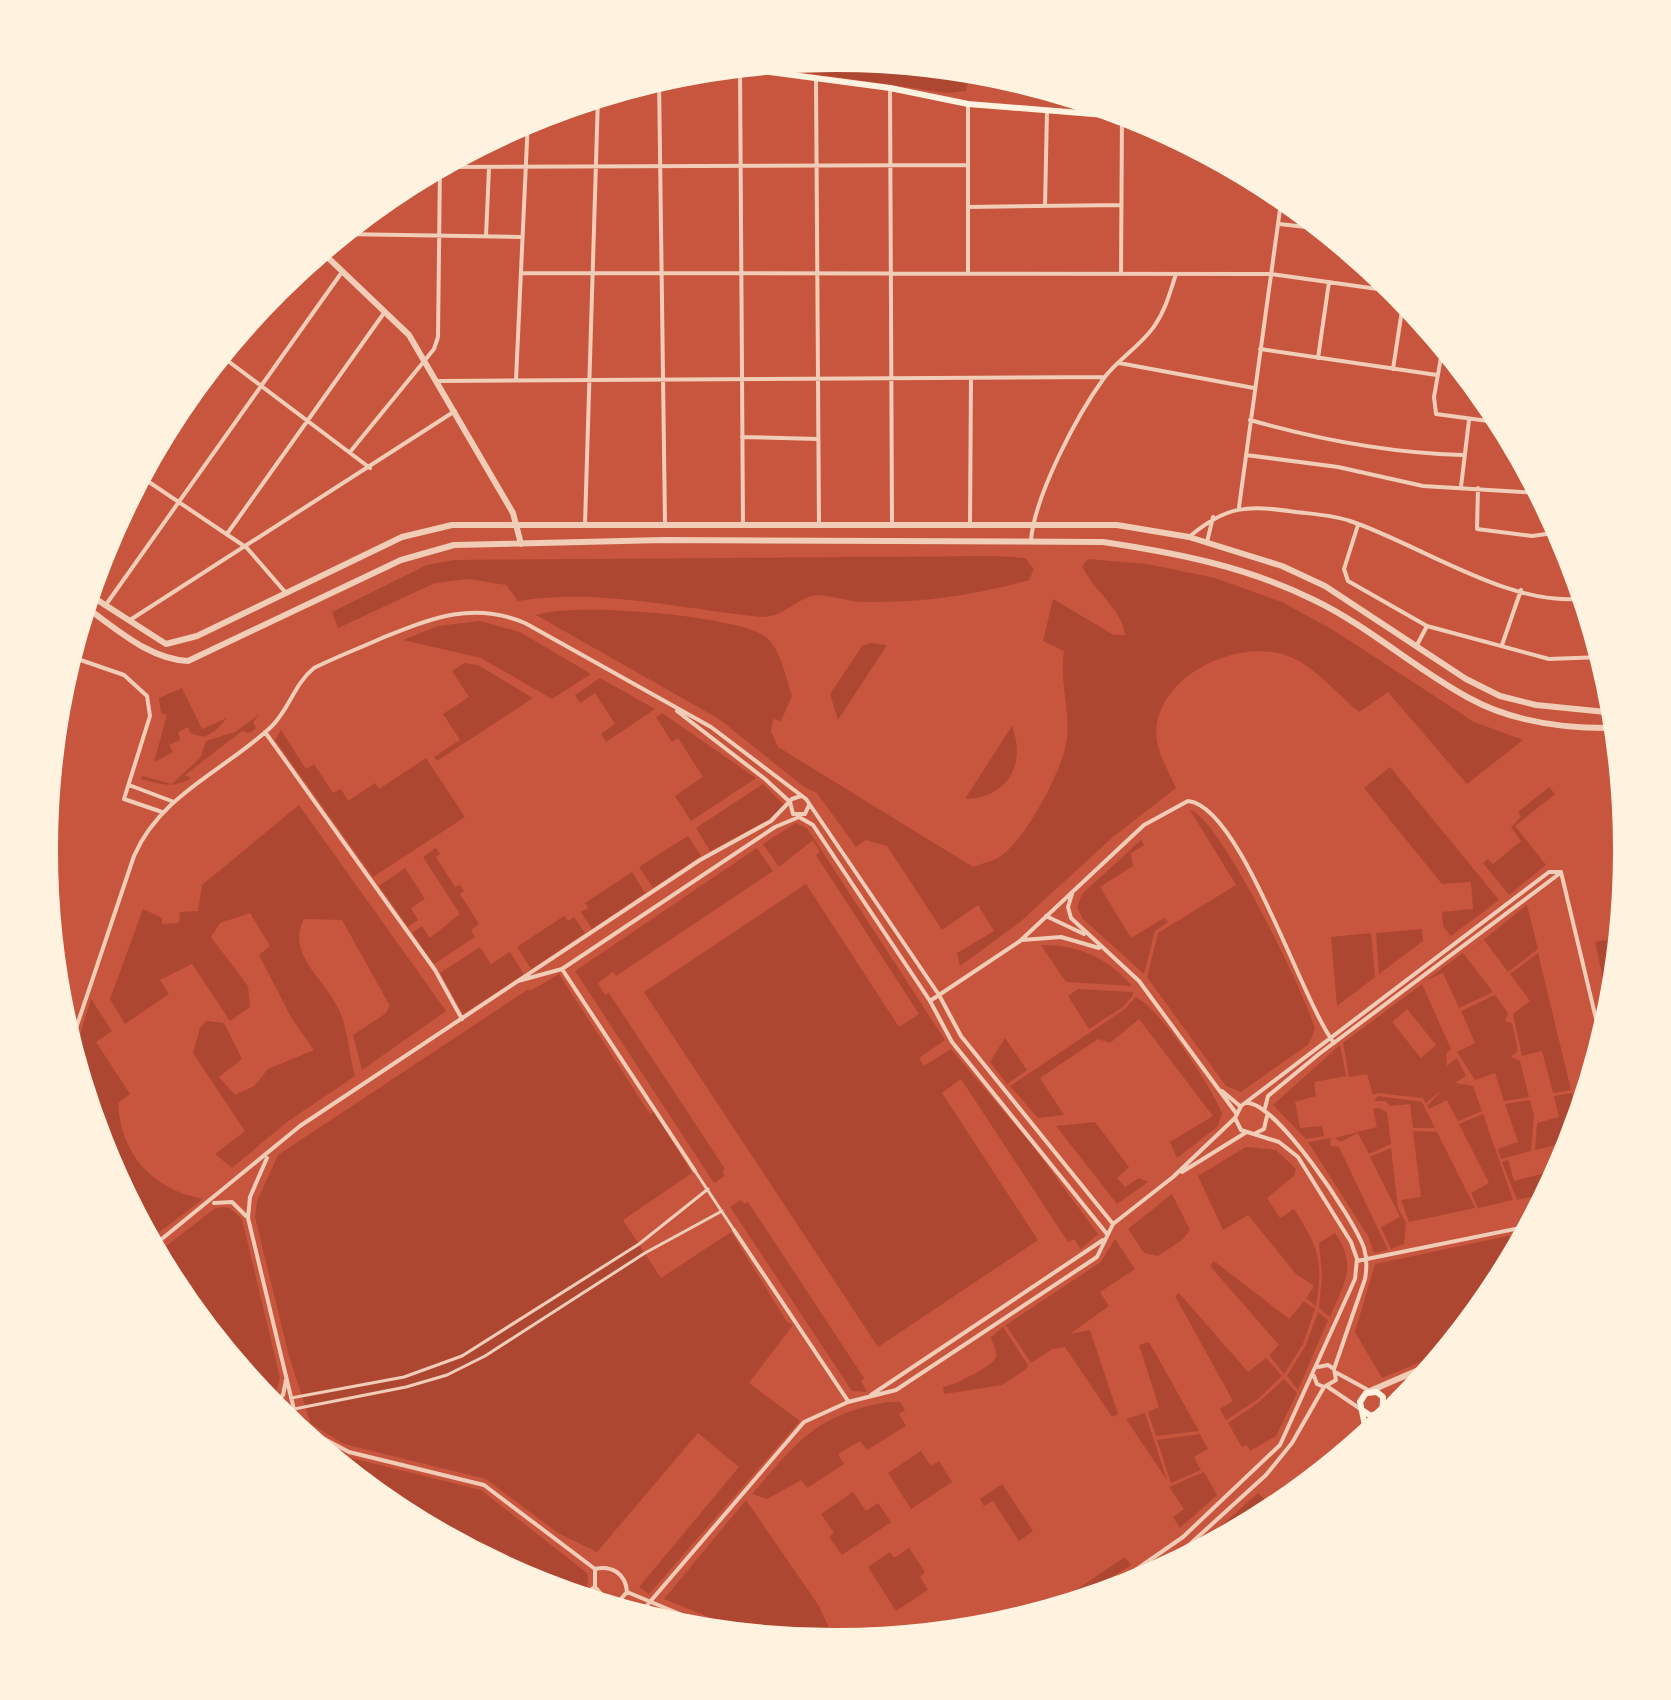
<svg xmlns="http://www.w3.org/2000/svg" width="1671" height="1700" viewBox="0 0 1671 1700" font-family="'IBM Plex Sans',sans-serif">
<rect width="100%" height="100%" fill="#c8553d"/>
<path fill="#ae4732" fill-rule="evenodd" d="M836,57L969,70L966,91L948,93L754,65Z
M995,556L1025,558L1034,569L1029,580C973,596 918,603 860,602C846,601 824,593 812,596C795,601 780,618 761,617C680,609 599,588 518,601L506,585L469,579L435,583L338,628L332,612L427,565L454,560Z
M1088,559L1147,564L1215,578L1282,602L1335,631L1474,722L1523,740L1467,784L1388,692L1359,712C1339,695 1319,672 1297,660C1249,634 1166,669 1157,724C1153,746 1167,768 1176,788L1113,837L1020,922L960,966L957,953L994,931L978,905L942,930L887,846L866,840L856,847L817,793L804,787L719,719L536,615C572,602 730,615 763,635C780,645 786,678 792,696L781,721L773,719L771,731L778,747L973,867C980,864 989,862 996,859C1024,844 1064,769 1067,737C1070,708 1059,680 1064,651L1043,641L1053,599L1114,635H1125C1123,610 1092,589 1082,566Z
M480,621L520,632L591,674L552,699L481,658L403,640L438,626Z
M870,643L887,645L838,720L830,694L862,646Z
M464,663L478,665L533,698L437,761L434,757L460,740L443,714L469,697L452,671Z
M600,678L655,709L606,742L601,734L615,724L595,693L580,703L575,695Z
M182,688L202,729L227,718L215,731L204,737L190,733L188,727L178,732L180,740L169,745L173,752L154,762L167,715L161,713L159,698Z
M662,713L756,778L691,821L675,796L703,777L678,738L672,742L656,717Z
M260,714L253,722L256,728L250,733L242,731L185,775L191,778C173,789 161,784 141,779L142,776L172,784L200,758L206,741L235,732Z
M1012,726C1027,765 1007,798 965,799Z
M281,730L306,769L314,764L333,793L341,789L348,801L375,783L379,789L426,758L465,817L373,877L275,740Z
M1390,767L1499,900L1451,936L1443,926L1442,912L1473,909L1471,882L1442,884L1364,788Z
M763,784L785,806L770,819L710,851L696,828Z
M1549,787L1555,794L1515,826L1546,865L1509,895L1483,863L1488,859L1493,864L1521,841L1511,827L1521,817L1518,812Z
M299,805L446,1011L362,1070L353,1035L385,1014L390,1006L342,920L304,919C286,954 324,978 338,1008C348,1027 349,1055 355,1076L287,1122L232,1168L215,1154L245,1131L193,1053L200,1028L206,1021L224,1023L242,1059L219,1077L235,1095L254,1086L268,1069L314,1050L292,1019L259,955L270,946L250,913L220,923L211,937L248,986L250,1007L230,1021L192,964L160,980L169,994L125,1024L110,999L143,909L162,918V924L179,923L180,912L198,911L202,885Z
M1190,810C1219,816 1306,995 1315,1029L1309,1044L1241,1092L1226,1086L1147,977L1158,933L1236,885Z
M796,823L807,828L945,1040L919,1058L924,1066L951,1049L1032,1145L1098,1234L1081,1249L1074,1239L1068,1242L961,1079L942,1093L1038,1240L878,1347L644,992L806,884L899,1027L919,1014L816,855L820,852L813,840L779,867L763,844Z
M688,836L701,856L653,888L639,867Z
M1141,840L1144,845L1131,853L1133,866L1100,887L1131,938L1164,918L1168,922L1155,931L1144,974L1083,919L1077,907L1082,894Z
M436,848L440,854L436,857L455,887L460,885L464,891L460,894L479,924L471,930L475,937L434,964L412,933L422,926L430,938L460,914L423,857Z
M757,848L773,871L616,976L613,972L598,983L605,995L609,993L725,1169L722,1171L725,1176L714,1183L575,971Z
M405,868L425,899L411,908L418,920L408,927L379,886Z
M632,872L645,893L592,929L581,912L588,908L585,903Z
M1527,905L1538,949L1508,972L1484,940L1467,953Z
M564,916L568,921L574,917L585,933L531,969L517,947Z
M1422,929L1423,941L1379,974L1376,933Z
M1371,933L1375,977L1337,1006L1331,937Z
M1606,940L1620,944L1611,1014L1595,942Z
M1041,945C1078,945 1107,957 1132,986L1066,982Z
M480,947L491,964L510,952L524,974L463,1014L440,973Z
M1463,953L1493,992L1459,1008L1443,973L1426,980Z
M1538,953L1571,1090L1553,1093L1542,1051L1522,1056L1513,1014L1530,1001L1510,974Z
M559,974L650,1114L654,1112L692,1173L623,1220L661,1278L731,1232L787,1322L793,1325L749,1383L800,1421L649,1594L639,1587L739,1467L698,1433L597,1552L558,1533L486,1479L344,1444L311,1424L289,1356L255,1217L257,1201L278,1155L527,990H532Z
M1422,984L1451,1049L1446,1054L1447,1066L1457,1058L1466,1076L1455,1083L1473,1086L1482,1111L1458,1121L1447,1100L1429,1109L1427,1106L1443,1089L1426,1103L1423,1098L1377,1093L1373,1095L1367,1074L1349,1077L1343,1043ZM1407,1009L1436,1045L1421,1058L1392,1022Z
M1078,989L1133,992V995L1123,1007L1089,1029L1068,996Z
M1495,995L1508,1013L1505,1021L1512,1023L1518,1051L1511,1057L1520,1061L1529,1097L1504,1101L1495,1073L1475,1080L1457,1052L1475,1043L1461,1011Z
M1135,997C1158,1005 1212,1088 1222,1113L1217,1127L1177,1158L1170,1142L1213,1116L1139,1019L1110,1043L1098,1039L1040,1078L1064,1115L1038,1118L1010,1086L1125,1009Z
M91,999L112,1031L96,1042L130,1094L118,1103C121,1155 152,1189 203,1199L149,1240L102,1153L73,1058Z
M1005,1038L1027,1070L1007,1084L990,1062Z
M1340,1045L1346,1076L1314,1082L1316,1096L1295,1102L1300,1128L1322,1126L1324,1136L1306,1139L1273,1105Z
M1572,1093L1579,1121L1572,1141L1535,1150L1537,1123L1559,1117L1554,1096Z
M1378,1096L1422,1102L1435,1128H1413L1410,1104L1390,1106L1386,1101H1374Z
M1530,1100L1534,1116L1531,1151L1501,1159L1498,1149L1518,1142L1505,1104Z
M1379,1108L1387,1112L1391,1144L1369,1154L1358,1133L1340,1142L1335,1138L1377,1127L1373,1109Z
M1483,1114L1513,1200L1478,1208L1471,1193L1489,1183L1459,1124Z
M1095,1122L1129,1167L1117,1178L1125,1187L1139,1178L1148,1182L1117,1204L1056,1126Z
M1413,1131L1437,1132L1475,1208L1409,1222L1401,1200L1421,1197Z
M1331,1138L1330,1146L1339,1147L1388,1250L1374,1253L1368,1236L1308,1142Z
M1246,1147L1276,1150L1296,1169L1294,1176L1267,1198L1280,1218L1294,1209C1318,1247 1324,1260 1316,1306L1306,1298L1314,1286L1296,1274L1248,1215L1223,1230L1198,1176Z
M1391,1148L1398,1208L1406,1223L1404,1244L1391,1249L1381,1227L1400,1217L1370,1157Z
M1508,1160L1514,1181L1560,1169L1547,1193L1517,1200L1502,1162Z
M1172,1194L1190,1230L1182,1240L1158,1256L1144,1253L1128,1229Z
M741,1200L744,1204L748,1202L864,1378L861,1381L867,1392L852,1391L730,1207Z
M222,1207L230,1208L242,1219L280,1378L276,1392L267,1402L175,1290L156,1254L214,1209Z
M1527,1232L1495,1291L1445,1352L1382,1378L1355,1332L1375,1264Z
M1335,1233C1358,1267 1344,1282 1330,1317L1319,1308L1322,1276L1319,1243Z
M1115,1239L1135,1269L1100,1292L1109,1306L1070,1334L1090,1330L1118,1414L1112,1417L1065,1347L1052,1349L1031,1363L1006,1325L1101,1262Z
M1214,1261L1289,1319L1304,1301L1315,1309L1303,1344L1284,1374L1269,1355L1279,1345L1210,1266Z
M1179,1293L1248,1372L1266,1358L1282,1376L1257,1400L1226,1420L1220,1409L1233,1401L1175,1296Z
M1318,1312L1328,1320L1298,1390L1287,1376L1306,1345Z
M1003,1327L1028,1365L1026,1369L1002,1385L944,1394L943,1387C952,1386 994,1366 996,1357C997,1351 992,1342 991,1337Z
M1149,1342L1199,1431L1156,1436L1148,1412L1159,1407L1139,1345Z
M1284,1379L1297,1393L1276,1436L1250,1451L1247,1445L1242,1447L1228,1423L1259,1402Z
M887,1402H900L905,1410L899,1414L906,1426L867,1450L860,1441L838,1454L844,1464L807,1488L801,1480L767,1499L752,1494C798,1442 813,1416 887,1402Z
M1145,1413L1167,1480L1126,1419Z
M293,1426L347,1457L481,1490L587,1573C590,1585 587,1590 576,1597L531,1583L394,1510Z
M1200,1434L1208,1449L1194,1457L1201,1470L1171,1483L1157,1440Z
M921,1451L931,1466L939,1461L952,1482L911,1509L888,1473Z
M1204,1472L1217,1495L1180,1528L1173,1517L1184,1509L1169,1487Z
M1002,1484L1033,1531L1019,1541L993,1501L984,1506L980,1499Z
M853,1492L866,1511L878,1503L891,1522L842,1555L829,1537L834,1533L821,1514Z
M1258,1493L1276,1510L1268,1514L1259,1505L1230,1534L1184,1559Z
M746,1500L819,1606L836,1643L753,1635L664,1599Z
M909,1548L925,1572L920,1577L928,1590L896,1611L868,1567L890,1552L894,1558Z
M1125,1557L1131,1565L1068,1605L1042,1613Z"/>
<g fill="none" stroke-linecap="round" stroke-linejoin="round">
<path stroke="#f1ccb7" stroke-width="2" d="M276,1412L294,1409"/>
<path stroke="#f1ccb7" stroke-width="3" d="M695,1171L734,1230
M291,1398L404,1377L462,1356L639,1244L708,1189
M294,1409L406,1387L447,1375L485,1356L645,1253L722,1211"/>
<path stroke="#f1ccb7" stroke-width="4" d="M740,68L743,526
M659,78L665,524
M816,80L819,525
M890,88L892,525
M438,167L967,165
M1045,206L1047,111
M968,207L1121,205
M1279,224L1324,229
M341,234L522,237
M486,236L489,168
M521,273L1271,274L1399,292
M968,273V104
M1121,274L1122,116
M1443,346L1434,397L1436,414L1503,423
M1260,349L1437,375
M220,355L370,468
M1318,358L1329,282
M1119,363L1254,388
M1393,369L1404,297
M516,380L528,119
M438,381L1105,377
M1250,420C1320,440 1389,453 1462,455
M167,425L188,394
M742,437L818,439
M350,452L434,349L438,337L440,166
M1246,455L1338,467L1423,486L1540,493
M140,476L247,548L286,593
M1461,487L1469,420
M1478,488L1477,529L1532,536L1561,532
M1239,507L1282,195
M585,524L598,97
M970,524L971,378
M1358,525L1344,569L1348,581L1427,626L1549,659L1602,657
M227,534L384,313
M1189,537C1227,505 1247,505 1296,512C1313,514 1333,515 1350,521C1417,543 1512,609 1584,598
M1031,540C1035,495 1077,415 1104,378C1118,359 1142,345 1155,325C1166,309 1170,292 1176,274
M1207,542L1213,517
M105,606L342,272
M130,620L455,411
M1417,645L1427,626
M1502,645L1521,590
M69,656L124,675L147,696L150,716L124,799L162,812
M677,711L765,779L790,802L793,814H805L809,805
M265,732L435,970L462,1019
M129,785L174,802
M1561,872L1602,1044
M1072,894L1068,907L1071,918L1139,981L1236,1113
M1046,916L1084,934
M1022,940L1061,937L1099,948
M562,969L695,1171
M518,981L562,969L775,827L799,817L813,825L930,1001L952,1042L1107,1234
M930,1001L1020,941L1144,825L1188,801C1241,806 1300,998 1334,1043
M70,1046L134,856C161,794 224,771 271,727C289,710 294,684 314,668C336,657 360,648 382,638C432,618 473,601 525,623L711,727L806,799L939,995L961,1036L1113,1224
M1222,1091L1240,1106
M1265,1108L1268,1096L1319,1054L1559,874
M1256,1133L1264,1129L1267,1116
M267,1158L250,1197L248,1218L297,1422
M1182,1172L1245,1133
M214,1203L232,1202L246,1216
M734,1230L848,1401
M152,1247L300,1126L700,860L771,821L792,799L801,796
M1357,1261L1530,1226
M1318,1367L1328,1365L1334,1369
M1337,1373L1370,1391
M1314,1376L1317,1384L1324,1387
M1328,1387L1362,1410
M871,1395L1103,1240
M271,1407L283,1395L286,1380
M281,1416L349,1452L484,1485L595,1569C612,1565 626,1574 627,1592L620,1600
M595,1569V1587L605,1598L613,1600
M1131,1586L1189,1545L1266,1475L1292,1443L1324,1387L1336,1380L1334,1369L1365,1279C1367,1268 1367,1258 1364,1248C1354,1219 1275,1100 1246,1103
M627,1592L723,1632
M1098,1596L1183,1537L1280,1445L1355,1279L1357,1259L1351,1242L1298,1157L1279,1142L1241,1130L1235,1118
M579,1597L595,1587
M599,1603L620,1600L689,1629
M643,1610L804,1422L848,1402L896,1390L1097,1257L1113,1224L1173,1177L1235,1118L1241,1106L1549,872H1561"/>
<path stroke="#f1ccb7" stroke-width="6" d="M321,251L409,335L513,513L521,544
M88,594L166,644L197,636L402,537L452,525H1117L1189,537L1282,566L1325,586L1466,679L1500,696L1536,705L1616,713
M84,606C116,628 148,659 188,661L401,560L454,545L664,540L1103,542C1177,553 1248,567 1314,600C1370,627 1415,669 1469,698C1514,723 1566,729 1617,728
M1370,1391L1437,1362
M1384,1408L1396,1394L1422,1380"/>
<path stroke="#fff3e0" stroke-width="6" d="M731,67L890,88L968,104L1142,118
M1362,1410L1371,1416L1382,1411
M1367,1435L1360,1402L1366,1393L1377,1392L1383,1397L1382,1423"/>
</g>
<path d="M0 0H1671V1700H0ZM835 70H836A779 779 0 0 1 1615 849V851A779 779 0 0 1 836 1630H835A779 779 0 0 1 56 851V849A779 779 0 0 1 835 70Z" fill="#fff3e0" fill-rule="evenodd"/>
<path fill="none" stroke="#fff3e0" stroke-width="4" d="M835 70H836A779 779 0 0 1 1615 849V851A779 779 0 0 1 836 1630H835A779 779 0 0 1 56 851V849A779 779 0 0 1 835 70Z"/>
</svg>
